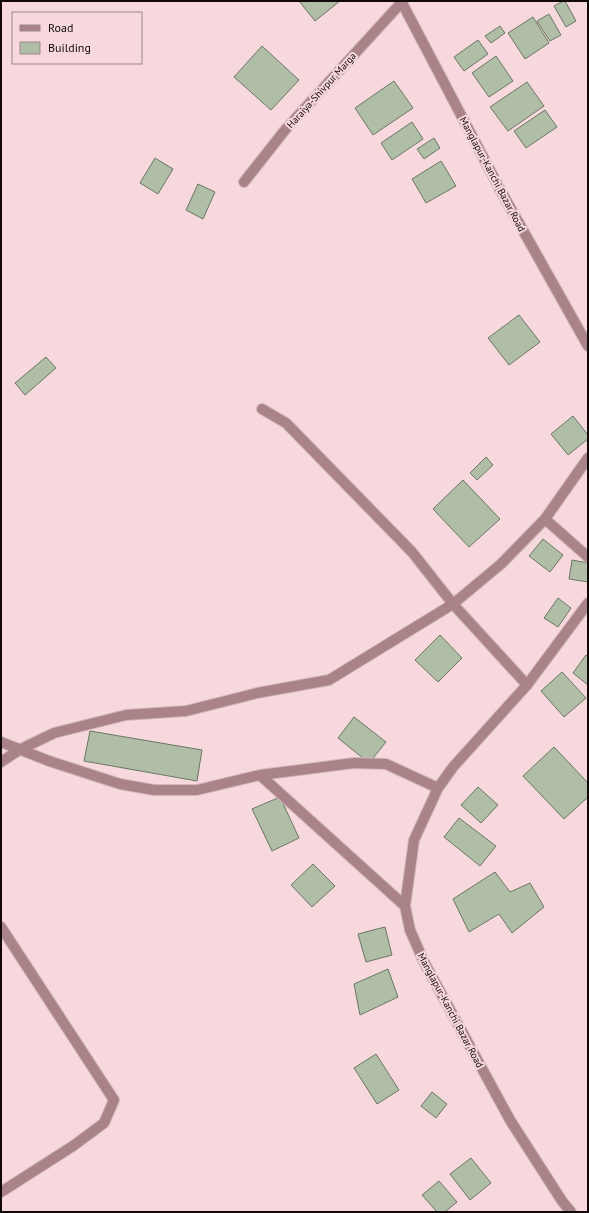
<svg xmlns="http://www.w3.org/2000/svg" width="589" height="1213" viewBox="0 0 589 1213" font-family="'PT Sans',sans-serif">
<rect width="100%" height="100%" fill="#f7d9dd"/>
<path fill="#b0bea8" stroke="#697662" d="M299,1H340L315,21Z
M563,1H565L576,21L566,27L554,6Z
M549,14L561,35L550,41L537,21Z
M533,17L549,43L525,59L508,33Z
M500,26L505,33L491,43L485,36Z
M478,40L488,54L464,71L454,57Z
M262,46L299,80L271,110L234,77Z
M496,56L513,81L489,97L472,73Z
M394,81L413,108L373,135L355,108Z
M527,82L544,106L508,131L490,107Z
M545,110L557,127L526,148L514,131Z
M412,122L423,139L392,160L381,143Z
M434,138L440,148L424,159L417,149Z
M155,158L173,169L158,194L140,183Z
M441,161L456,186L426,203L412,179Z
M198,184L215,192L203,219L186,210Z
M519,315L540,342L509,365L488,338Z
M46,357L56,368L25,395L15,383Z
M573,416L588,435V439L568,455L551,434Z
M486,457L493,465L477,480L470,473Z
M463,480L500,519L469,547L433,509Z
M543,539L563,555L550,572L529,556Z
M572,560L588,563V582L569,579Z
M558,598L571,608L558,627L544,618Z
M440,635L462,658L438,682L415,660Z
M586,655L588,657V685L573,673Z
M562,672L586,698L564,717L541,691Z
M354,717L386,742L369,763L338,738Z
M90,731L202,750L197,781L84,761Z
M554,747L588,783V797L564,819L523,776Z
M478,787L498,805L481,823L461,805Z
M280,797L299,838L272,851L252,809Z
M459,818L496,846L480,866L444,837Z
M313,864L335,886L312,907L291,885Z
M495,872L510,892L530,883L544,907L512,933L499,914L469,932L453,899Z
M385,927L392,955L366,962L358,934Z
M388,969L398,997L360,1015L354,984Z
M376,1054L399,1090L377,1104L354,1068Z
M432,1092L447,1104L436,1118L421,1106Z
M471,1158L491,1183L470,1200L450,1174Z
M439,1181L457,1202L445,1212H437L422,1195Z"/>
<g fill="none" stroke-linecap="round" stroke-linejoin="round">
<g stroke="#d2b8bb" stroke-width="12">
<path id="minor" d="M401,1L502,193L588,346
M244,182L285,130L402,2
M262,409L286,423L412,552L453,604L527,685
M545,519L588,557
M1,742L49,761L120,784L154,790H197L260,775L354,763L386,764L438,788
M1,762L19,750L54,733L126,715L186,711L257,693L329,680L453,604L501,564L545,519L588,458
M260,775L405,906
M1,927L114,1100L104,1123L73,1146L1,1192
M571,1212L562,1201L510,1120L424,962L410,930L405,906L414,840L438,788L453,767L527,685L588,603"/>
</g>
<use href="#minor" stroke="#aa8388" stroke-width="10"/>
</g>
<g text-anchor="middle" stroke-width="4" stroke-linejoin="round" paint-order="stroke">
<g font-size="10" fill="#12080a" stroke="#f7d9dd">
<text transform="translate(321 90) rotate(-48)" y="4">Haraiya-Shivpur Marga</text>
<text transform="translate(493 174) rotate(62)" y="4">Manglapur-Kanchi Bazar Road</text>
<text transform="translate(451 1010) rotate(62)" y="4">Manglapur-Kanchi Bazar Road</text>
</g>
</g>
<rect width="589" height="1213" fill="none" stroke="#12080a" stroke-width="4"/>
<rect x="12" y="12" width="130" height="52" fill="#f7d9dd" stroke="#9b8589"/>
<rect x="20" y="25" width="20" height="6" fill="#aa8388" stroke="#9b8589"/>
<text x="48" y="32" font-size="12" fill="#12080a">Road</text>
<rect x="20" y="42" width="20" height="12" fill="#b0bea8" stroke="#9b8589"/>
<text x="48" y="52" font-size="12" fill="#12080a">Building</text>
</svg>
